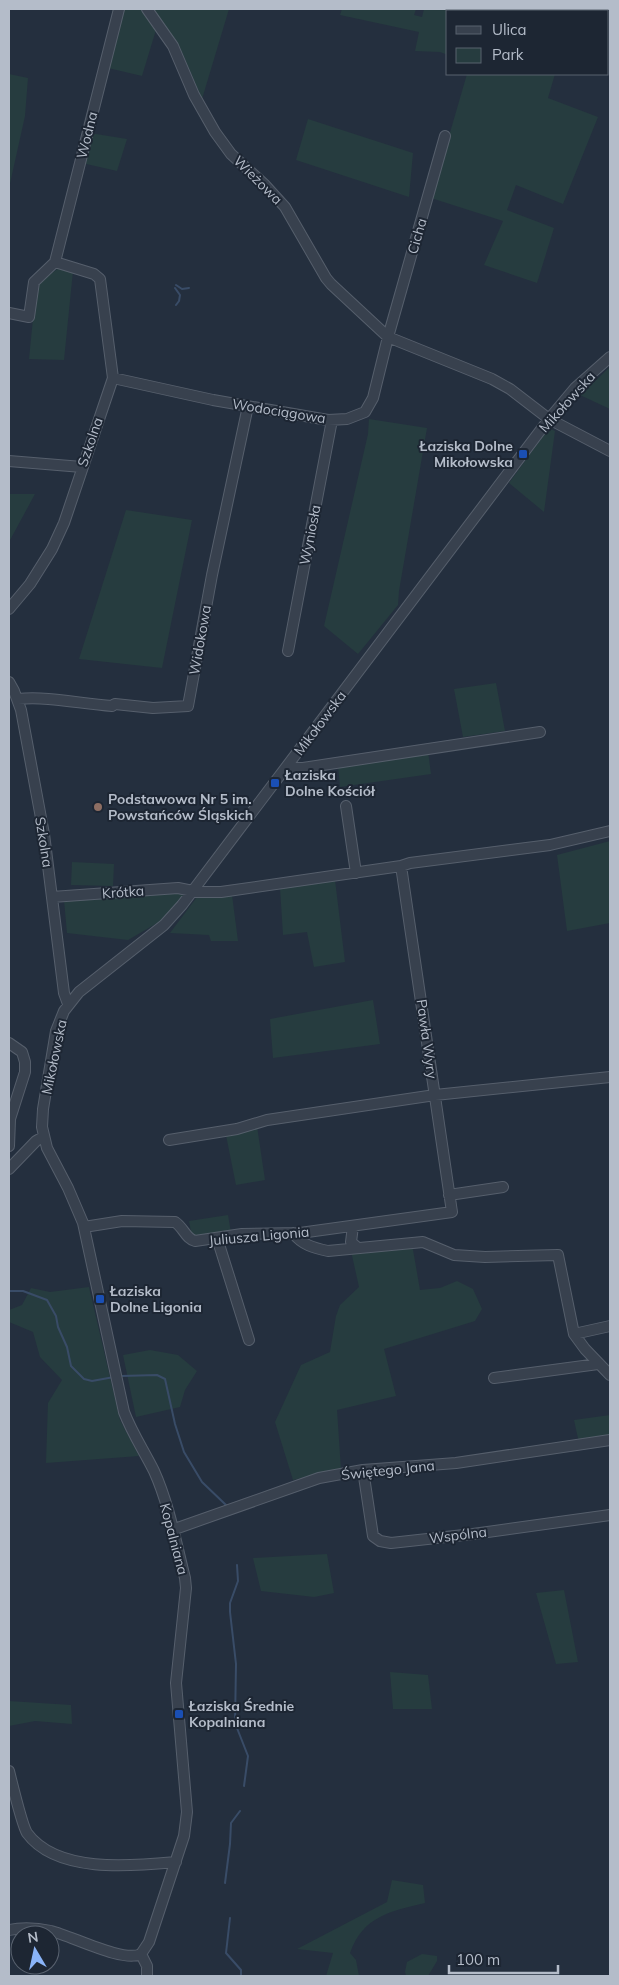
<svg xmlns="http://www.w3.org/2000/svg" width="619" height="1985" viewBox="0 0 619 1985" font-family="Mulish,sans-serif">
<rect width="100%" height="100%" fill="#242f3e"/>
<path fill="#263c3f" d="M113,9H229L202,99L180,48L159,20L142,76L108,68L104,50Z
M342,9H416L414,15L422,17L424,9H476L475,11H448V55L440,52L415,51L419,32L340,15Z
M9,74L28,78L25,116L9,188Z
M467,74H555L548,98L598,117L563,204L516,185L507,210L554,228L537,283L484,265L503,221L431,198Z
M308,119L413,153L409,197L296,160Z
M90,133L127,139L117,171L82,163Z
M59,268L73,271L64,360L29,359L36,288L43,279Z
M610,367V409L580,395Z
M369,419L427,428L399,591L398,605L358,654L324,626L368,434Z
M549,428L555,431L544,512L509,483Z
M9,494H35L9,542Z
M126,510L192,520L162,668L79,659Z
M496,683L505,731L463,737L454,689Z
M428,751L431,774L340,787L338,766Z
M610,841V923L567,931L557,855Z
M72,862L114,864L113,886L71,885Z
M335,880L345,962L314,967L307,932L283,935L280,888Z
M183,891L184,896L159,922L128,940L67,933L64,900Z
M232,895L238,941H211L209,935L170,933L197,897Z
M373,1000L380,1044L273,1058L270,1019Z
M257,1126L265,1180L236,1185L226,1135Z
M228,1215L231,1233L192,1237L189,1221Z
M412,1244L420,1290L440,1288L457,1281L473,1289L482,1309L475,1321L384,1349L396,1396L337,1410L341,1470L293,1480L275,1422L301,1365L330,1352L336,1316L340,1305L359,1287L351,1251Z
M89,1287L120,1420L139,1456L46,1463L48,1403L62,1380L40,1357L33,1332L9,1322V1310L22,1305L31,1288L50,1292Z
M150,1350L178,1355L197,1371L185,1390L180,1407L136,1417L123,1355Z
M610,1415V1437L579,1443L574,1420Z
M327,1554L334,1593L314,1597L261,1591L253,1558Z
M564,1590L578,1662L556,1664L536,1593Z
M390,1672L428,1675L432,1709H393Z
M9,1701L71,1705L72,1724L35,1721L9,1726Z
M392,1880L423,1885L425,1903C391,1911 363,1916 350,1953L356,1960L359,1976H326L333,1953L297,1949L387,1902Z
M422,1954L437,1956V1961L428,1976H406L405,1972L407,1962Z"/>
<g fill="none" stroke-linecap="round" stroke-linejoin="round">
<path stroke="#394c67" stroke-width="2" d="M176,285L182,289L189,288
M175,288L180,295L179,301L176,305
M9,1291H23L47,1300L56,1316L58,1327L67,1347L71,1366L84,1379L92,1381L114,1377
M121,1376L157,1375L165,1379L175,1424L184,1452L202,1482L227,1506
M237,1565L238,1581L230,1603V1612L236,1664L235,1723L248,1756L244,1786
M225,1883L230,1844L231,1823L240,1811
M230,1918L226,1953L241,1970V1976"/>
<g stroke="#565f6c" stroke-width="12">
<path id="minor" d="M147,9L173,46L194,95L215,132L231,154L265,185L285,207L326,278L331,284L388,337L492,379L510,389L549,419L610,451
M9,313L29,317L34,282L55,262
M113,378L213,400L328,420L347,419L365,412L373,398L388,337L445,136
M9,461L82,467
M9,609L30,584L52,549L64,523L113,378L100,279L94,274L55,262L119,9
M288,651L332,420
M9,682L14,691L21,710L44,834L64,993L68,1004
M18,699C49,696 81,704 112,706L115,704L153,708L188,706L212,575L248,406
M287,767L303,768L540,732
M346,806L356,873
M52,897L178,888L198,892H221L401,866L410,863L550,845L610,831
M9,1043L22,1052L25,1062V1072L10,1119L9,1146
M169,1140L237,1129L267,1120L435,1095L610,1077
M9,1169L36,1141L43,1137
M449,1195L503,1187
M353,1226L351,1242L358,1248
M84,1227L122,1221L175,1222C184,1228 186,1239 195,1241L242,1234L300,1233L452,1212L401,866
M293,1233C302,1245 314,1248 328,1251L423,1242L454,1255L485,1257L558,1255L574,1334L585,1349L610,1375
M217,1238L249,1340
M574,1334L610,1326
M494,1378L598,1364
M363,1470L373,1536L380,1541L391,1543L473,1534L610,1515
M172,1530L319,1478L363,1470L456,1463L610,1440
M9,1771C12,1783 22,1825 27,1833C57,1874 133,1866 176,1862
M9,1930C23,1927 37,1928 51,1931C72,1936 123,1963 141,1954
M141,1954L149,1942L184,1836L187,1812L176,1683L186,1588L185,1578C176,1543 169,1504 154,1471C144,1451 132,1433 124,1412L83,1223L68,1188L47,1148L42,1127L43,1109L56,1031L64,1011L79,992L164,925L182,905L549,419L575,388L610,357
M141,1954L147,1966V1976"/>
</g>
<use href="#minor" stroke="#38414e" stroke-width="10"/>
</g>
<g fill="#1a4fb4" stroke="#1d2633" stroke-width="2">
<rect x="518" y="449" width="10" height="10" rx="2.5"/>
<rect x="270" y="778" width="10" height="10" rx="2.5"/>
<rect x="95" y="1294" width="10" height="10" rx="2.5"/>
<rect x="174" y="1709" width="10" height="10" rx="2.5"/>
</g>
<circle fill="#8d6e63" stroke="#1d2633" stroke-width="2" cx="98" cy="807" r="5"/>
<g text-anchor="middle" stroke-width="4" stroke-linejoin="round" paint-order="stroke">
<g font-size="14" fill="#b4bcc9" stroke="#1d2633">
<text transform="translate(87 135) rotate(-76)" y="5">Wodna</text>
<text transform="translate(258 180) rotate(45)" y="5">Wieżowa</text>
<text transform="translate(417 236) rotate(-74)" y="5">Cicha</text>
<text transform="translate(567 402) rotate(-48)" y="5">Mikołowska</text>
<text transform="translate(279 411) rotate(9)" y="5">Wodociągowa</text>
<text transform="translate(90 442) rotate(-71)" y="5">Szkolna</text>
<text transform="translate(310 535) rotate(-79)" y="5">Wyniosła</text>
<text transform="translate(200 640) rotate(-80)" y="5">Widokowa</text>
<text transform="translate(320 723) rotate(-53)" y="5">Mikołowska</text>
<text transform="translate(44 842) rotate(81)" y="5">Szkolna</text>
<text transform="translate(123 892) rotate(-4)" y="5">Krótka</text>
<text transform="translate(427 1039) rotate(82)" y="5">Pawła Wyry</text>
<text transform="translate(54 1057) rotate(-78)" y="5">Mikołowska</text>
<text transform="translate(259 1236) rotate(-5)" y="5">Juliusza Ligonia</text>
<text transform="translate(388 1470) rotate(-6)" y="5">Świętego Jana</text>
<text transform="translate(458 1535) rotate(-7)" y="5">Wspólna</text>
<text transform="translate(174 1539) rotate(75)" y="5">Kopalniana</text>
</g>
<g font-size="14" font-weight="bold" fill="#b4bcc9" stroke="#1d2633" text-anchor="start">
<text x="513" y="451" text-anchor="end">Łaziska Dolne<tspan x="513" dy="16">Mikołowska</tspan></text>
<text x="285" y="780">Łaziska<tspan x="285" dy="16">Dolne Kościół</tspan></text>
<text x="108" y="804">Podstawowa Nr 5 im.<tspan x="108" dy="16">Powstańców Śląskich</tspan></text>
<text x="110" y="1296">Łaziska<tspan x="110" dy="16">Dolne Ligonia</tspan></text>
<text x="189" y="1711">Łaziska Średnie<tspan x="189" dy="16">Kopalniana</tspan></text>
</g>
</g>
<rect width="619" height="1985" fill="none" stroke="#b4bcc9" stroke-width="20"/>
<rect x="446" y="10" width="162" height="65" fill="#1d2633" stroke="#59626f"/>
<rect x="456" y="26" width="25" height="8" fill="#38414e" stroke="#59626f"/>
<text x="492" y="35" font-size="15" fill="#b4bcc9">Ulica</text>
<rect x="456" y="48" width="25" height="15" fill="#263c3f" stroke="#59626f"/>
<text x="492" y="60" font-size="15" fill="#b4bcc9">Park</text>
<g transform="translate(35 1950) rotate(351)"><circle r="24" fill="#1d2633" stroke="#59626f"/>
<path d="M0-4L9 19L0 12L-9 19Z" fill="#8ab4f8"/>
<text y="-8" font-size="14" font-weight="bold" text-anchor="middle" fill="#b4bcc9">N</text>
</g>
<path d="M449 1965v8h109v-8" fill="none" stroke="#b4bcc9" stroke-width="2.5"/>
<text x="456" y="1965" font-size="15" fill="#b4bcc9" stroke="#1d2633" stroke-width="4" paint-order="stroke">100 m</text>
</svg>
